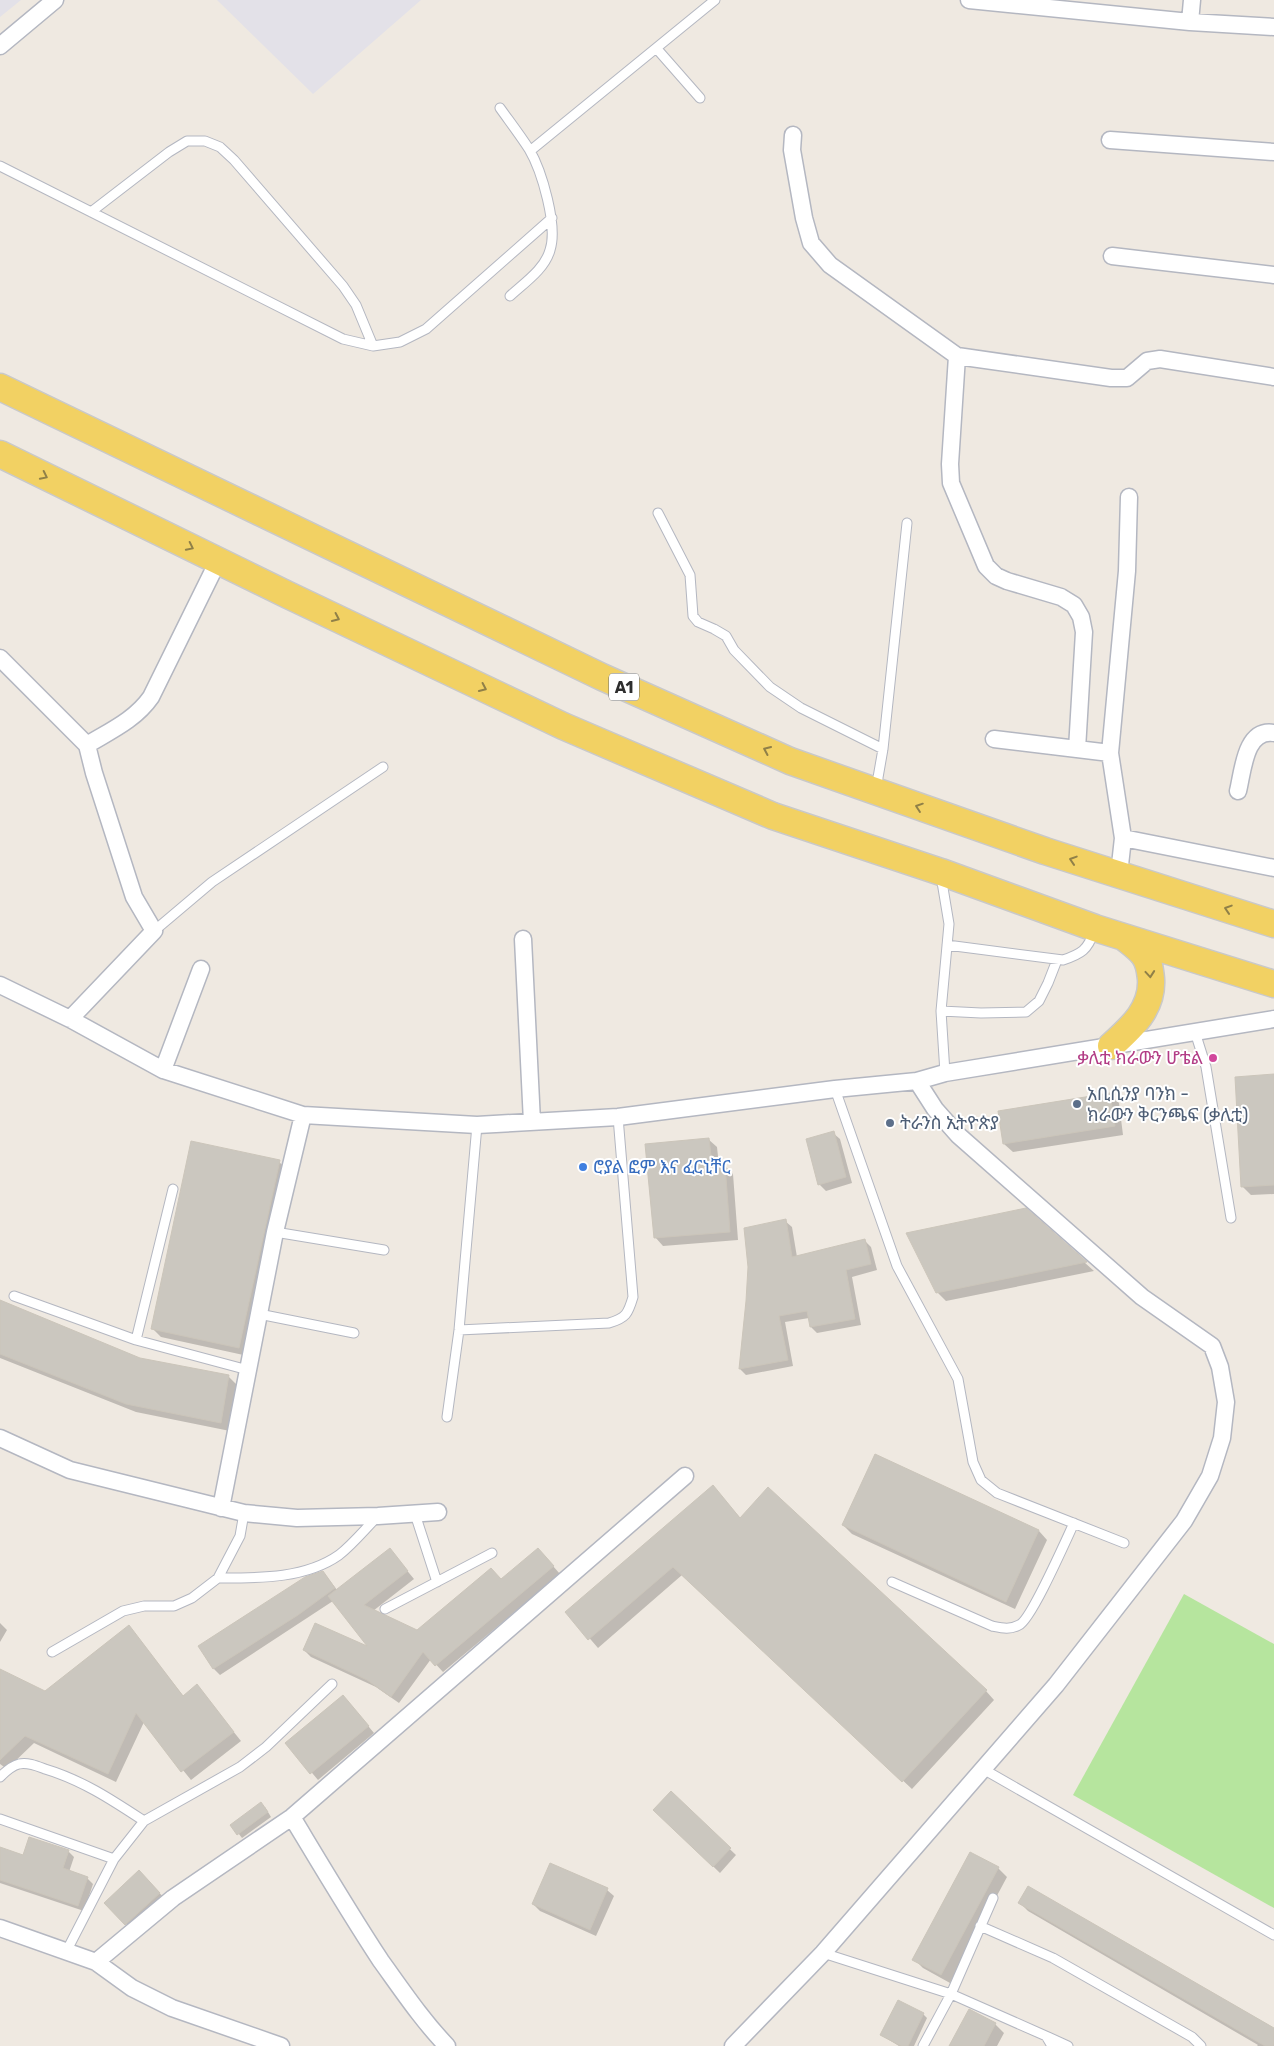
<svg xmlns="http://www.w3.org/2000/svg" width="1274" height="2046" viewBox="0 0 1274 2046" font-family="Rubik,'Noto Sans Ethiopic',sans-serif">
<rect width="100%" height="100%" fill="#efe9e1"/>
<path fill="#e3e1e8" d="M0,0H21L0,17Z
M217,0H421L313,94Z"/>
<path fill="#b6e59e" d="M1184,1594L1274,1644V1908L1073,1795Z"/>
<path fill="#0003" d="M1274,1076V1194L1251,1195L1242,1186Z
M1110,1094L1119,1103L1123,1135L1013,1152L1004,1144Z
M833,1133L840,1139L852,1183L826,1191L819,1184Z
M708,1139L717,1147L719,1166L724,1165L733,1174L738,1240L663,1246L655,1237Z
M279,1162L288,1170L248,1356L161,1337L152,1328Z
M1025,1209L1094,1271L946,1301L937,1292Z
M785,1221L792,1227L797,1257L864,1240L871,1247L877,1270L852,1277L861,1325L817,1333L811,1327L809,1318L785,1322L793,1366L746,1375L740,1369L747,1301Z
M0,1301L139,1359L228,1376L237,1385L230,1431L136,1412L0,1358Z
M876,1456L1039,1531L1047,1540L1015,1609L852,1534L843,1525Z
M721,1496L741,1519L986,1691L994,1700L912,1789L682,1575L598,1648L567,1612Z
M390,1550L414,1579L373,1611L417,1632L501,1580L545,1557L560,1574L443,1672L431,1659L399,1703L376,1687L311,1657L304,1650L371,1649L333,1601L220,1675L214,1669L200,1647L323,1572L337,1590Z
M0,1623L7,1630L0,1642Z
M129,1627L184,1697L197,1686L241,1741L191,1780L144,1722L116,1782L34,1743L7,1769L0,1764V1671L45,1692Z
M349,1703L374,1733L318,1780L287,1743Z
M671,1793L736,1855L720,1873L655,1810Z
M265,1807L271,1817L242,1838L232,1825Z
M68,1851L74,1857L69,1872L87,1878L93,1884L84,1911L0,1883V1854L24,1857Z
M551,1865L607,1890L614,1896L596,1936L540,1911L533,1904Z
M998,1868L1007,1877L950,1983L923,1968L914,1959Z
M139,1871L166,1900L132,1930L106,1903Z
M1020,1903L1274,2031V2046H1257L1258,2045L1028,1911Z
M923,2014L927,2018L914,2046H899L881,2035Z
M995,2024L1004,2033L997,2046H950Z"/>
<path fill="#cbc7bf" stroke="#cbc5ba" d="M1274,1074V1185L1241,1187L1235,1077Z
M1110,1093L1115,1126L1003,1144L998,1111Z
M834,1131L846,1177L818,1185L806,1139Z
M709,1138L712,1164H725L730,1232L654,1238L645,1144Z
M191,1141L280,1160L239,1348L151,1329Z
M1026,1208L1087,1262L936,1293L906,1233Z
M786,1219L792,1257L865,1239L871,1264L846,1270L855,1319L810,1327L807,1311L779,1316L788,1360L739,1369L746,1301L748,1267L744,1228Z
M0,1300L140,1358L229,1375L221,1423L126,1404L0,1354Z
M875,1454L1039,1530L1006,1602L842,1525Z
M713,1485L740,1518L768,1487L987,1690L902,1782L673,1567L588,1640L565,1612Z
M390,1548L408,1571L364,1605L417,1630L491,1568L501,1579L538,1548L554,1566L435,1666L423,1652L391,1697L367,1680L303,1650L315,1623L367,1646L328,1596Z
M323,1571L335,1588L298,1615L213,1669L198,1646L305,1577Z
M129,1625L183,1696L197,1684L234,1732L181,1772L136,1713L108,1774L25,1736L0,1760V1669L45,1691Z
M343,1695L369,1726L310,1774L285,1743Z
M671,1791L731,1848L713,1867L653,1810Z
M261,1802L268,1812L237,1835L230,1825Z
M29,1837L69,1850L63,1868L88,1877L78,1906L0,1880V1847L23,1855Z
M970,1852L999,1867L941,1975L912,1960Z
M550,1863L608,1888L590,1930L532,1904Z
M139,1870L160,1893L125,1925L104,1903Z
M1028,1886L1274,2028V2046H1265L1018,1903Z
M898,2000L924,2013L908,2046H901L880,2035Z
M969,2009L996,2023L984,2046H949Z"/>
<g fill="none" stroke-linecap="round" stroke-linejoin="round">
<g stroke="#b4b7c1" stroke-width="11">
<path id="lane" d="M657,49L700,98
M500,108C510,122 520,135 529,149C542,171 558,226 550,250C545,269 524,283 510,296
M530,151L715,0
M0,166L343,339L373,346L400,342L426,329L552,218
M91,212L169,152L187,141H205L220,147L234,160L343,286L356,305L373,346
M658,513L690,575L693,616L698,622L714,629L726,636L734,650L770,687L801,708L883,749
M876,789L883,749L907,523
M941,876L949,924L941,1011L945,1073
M154,931L212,882L383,767
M947,945L1063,960C1081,954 1088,950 1094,931
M941,1011L981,1013L1026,1012L1039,1001L1048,983L1057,960
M1195,1032L1206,1067L1231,1218
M835,1089L897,1266L958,1379L973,1462L981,1480L997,1493L1124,1543
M275,1232L384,1250
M14,1296L136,1340L248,1370
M259,1314L354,1333
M459,1330L609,1323C626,1318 628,1314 633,1297L618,1117
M136,1340L173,1189
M447,1417L459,1330L477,1125
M415,1514L437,1582
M218,1578C258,1578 305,1579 339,1555C353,1544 365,1529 378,1516
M892,1582L992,1626C1002,1628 1010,1630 1019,1625C1031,1620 1066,1540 1074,1523
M385,1609L492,1553
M52,1652L123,1611L144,1606H174L192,1598L218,1578L240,1536L244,1513
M983,1769L1274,1935
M0,1777C5,1772 11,1766 19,1764C28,1762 37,1766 45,1769C82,1780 112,1800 144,1821
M0,1819L114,1859
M980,1926L1053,1958L1192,2037L1201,2046
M66,1952L114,1859L144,1821L240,1767L266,1747L332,1684
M823,1953L951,1994L1046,2036
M923,2046L951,1994L993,1898
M1052,2046L1046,2036L1068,2046"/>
</g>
<g stroke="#b4b7c1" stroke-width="19">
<path id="street" d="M969,0L1190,22L1274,27
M1190,22L1192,0
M0,46L55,0
M793,135L792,150L804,218L811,243L830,265L957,356L1111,378H1127L1147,361L1160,359L1274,377
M1110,140L1274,152
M1112,256L1274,275
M957,356L950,464L951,483L986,566L996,576L1007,581L1061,597L1074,605L1081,617L1084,632L1077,749L1110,753
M0,658L87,745L94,773L134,897L154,931L70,1019
M994,739L1077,749
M87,745C110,731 135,720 151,697L218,561
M1238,791C1243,771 1245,728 1274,733
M1123,838L1274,868
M1119,874L1123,838L1110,753L1127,571L1129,497
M523,939L532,1122
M0,985L70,1019L163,1070L303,1115L477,1125L618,1117L835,1089L917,1081L945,1073L1274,1019
M163,1070L201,969
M0,1438L70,1470L244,1513L297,1518L378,1516L438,1512
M221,1508L275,1232L303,1115
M292,1817C321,1865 350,1914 381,1961C402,1990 422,2020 447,2046
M0,1928L96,1962
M281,2046L172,2008L132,1988L96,1962L173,1898L292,1817L685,1476
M733,2046L823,1953L1056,1685L1184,1521L1210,1476L1222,1438L1226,1402L1220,1367L1212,1346L1142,1297L958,1135L935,1109L917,1081"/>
</g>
<g stroke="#c9c9c9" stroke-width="29">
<path id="primary" d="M0,387L602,677L790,761L1045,851L1274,924
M0,454L288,595L563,726L773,816L941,872L1095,928L1274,984
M1111,1046C1131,1028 1153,1009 1151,979C1150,969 1149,961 1143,954C1138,948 1131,943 1125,938"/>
</g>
<use href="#lane" stroke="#fff" stroke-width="9"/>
<use href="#street" stroke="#fff" stroke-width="16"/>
<use href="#primary" stroke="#f2d163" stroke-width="26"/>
</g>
<defs><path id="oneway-chevron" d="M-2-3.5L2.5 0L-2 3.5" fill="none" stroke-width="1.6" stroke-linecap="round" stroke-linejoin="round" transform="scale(1.25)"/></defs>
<g stroke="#908048">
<use href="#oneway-chevron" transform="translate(44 476) rotate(26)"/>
<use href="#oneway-chevron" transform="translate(190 547) rotate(26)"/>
<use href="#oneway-chevron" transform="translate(336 618) rotate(25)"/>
<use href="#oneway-chevron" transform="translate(483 688) rotate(25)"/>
<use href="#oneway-chevron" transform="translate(767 750) rotate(-156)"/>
<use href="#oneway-chevron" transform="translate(919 807) rotate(-161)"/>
<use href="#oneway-chevron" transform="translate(1073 860) rotate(-162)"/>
<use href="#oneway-chevron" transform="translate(1228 909) rotate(-162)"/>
<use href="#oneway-chevron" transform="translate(1150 974) rotate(85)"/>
</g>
<circle fill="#d1479c" stroke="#fff" stroke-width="2" cx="1213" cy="1058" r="5"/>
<g fill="#5c6f8a" stroke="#fff" stroke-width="2">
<circle cx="1077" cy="1104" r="5"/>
<circle cx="890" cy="1123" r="5"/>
</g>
<circle fill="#3f7fe0" stroke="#fff" stroke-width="2" cx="583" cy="1167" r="5"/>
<g text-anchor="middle" stroke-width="4" stroke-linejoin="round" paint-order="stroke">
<rect fill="#fff" stroke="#6d6d6d" stroke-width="1" x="609" y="673.5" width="30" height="27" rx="4"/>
<g font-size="16" font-weight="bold" fill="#2e2e2e">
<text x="624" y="693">A1</text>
</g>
<g font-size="18" fill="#b23c85" stroke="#fff" text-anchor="end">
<text x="1203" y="1064">ቃሊቲ ክራውን ሆቴል</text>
</g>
<g font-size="18" fill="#4e5e75" stroke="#fff" text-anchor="start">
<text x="1087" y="1100">አቢሲንያ ባንክ -<tspan x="1087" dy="21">ክራውን ቅርንጫፍ (ቃሊቲ)</tspan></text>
<text x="900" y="1129">ትራንስ ኢትዮጵያ</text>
</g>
<g font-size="18" fill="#366cbe" stroke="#fff" text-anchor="start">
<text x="593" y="1173">ሮያል ፎም እና ፈርኒቸር</text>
</g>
</g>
</svg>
